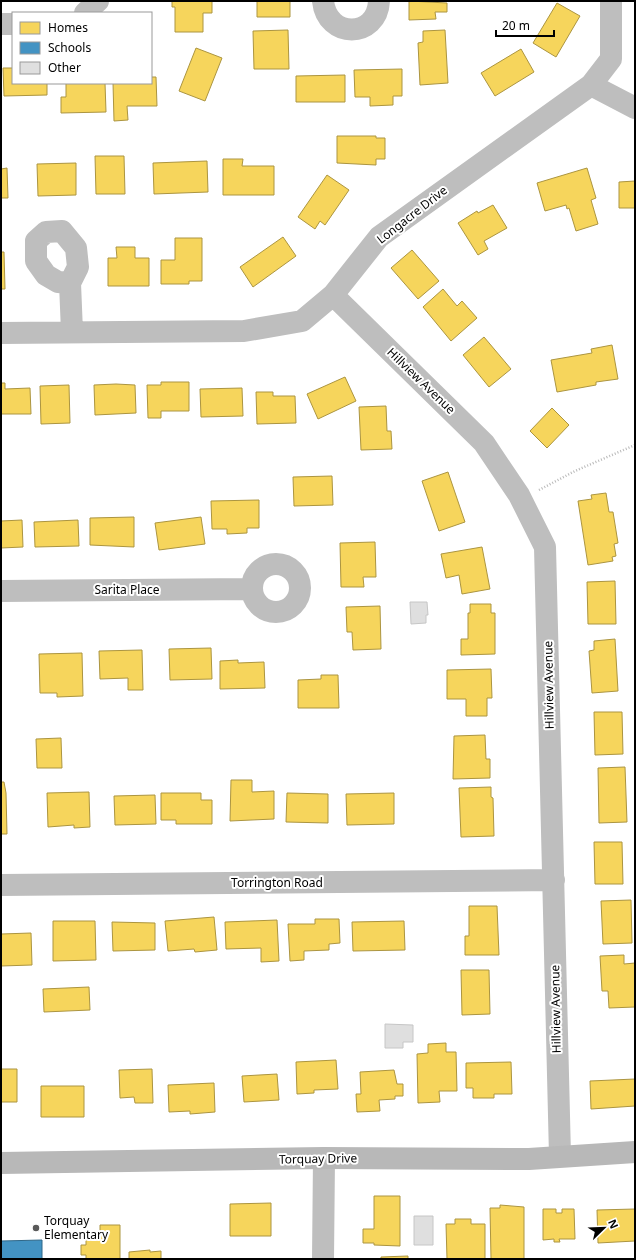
<svg xmlns="http://www.w3.org/2000/svg" width="636" height="1260" viewBox="0 0 636 1260" font-family="'Noto Sans',sans-serif">
<rect width="100%" height="100%" fill="#fff"/>
<path fill="#f6d55c" stroke="#ac9540" d="M172,1H212V13H203V32H175V7H172Z
M257,1H290V17H257Z
M409,1L447,3V12H435L436,19L409,20Z
M557,3L580,16L556,57L533,43Z
M288,30L289,69H254L253,31Z
M445,30L448,83L420,85L418,43L423,42V31Z
M196,48L222,58L205,101L179,91Z
M521,49L534,72L495,96L481,73Z
M3,68H13V83H47V95L4,96Z
M402,69V96H393V105L370,106V97H355L354,70Z
M345,75V102H296V76Z
M151,77H156L157,106H127L128,120L114,121L113,83H151Z
M66,83H105L106,112L61,113V97H66Z
M337,136H376V138H385V159H376V165L337,163Z
M95,156H124L125,194H96Z
M223,159H243L242,166H274V195H223Z
M207,161L208,192L154,194L153,163Z
M76,163V195L38,196L37,164Z
M7,168L8,198H1V169Z
M587,168L596,198L591,200L598,224L576,231L569,208L567,209L566,205L545,211L537,183Z
M327,175L349,190L325,225L320,221L315,229L298,217Z
M635,181V208H619V182Z
M493,205L507,228L484,241L488,249L478,255L458,223L477,211L478,213Z
M283,237L296,256L253,287L240,267Z
M175,238H202V281H189V284H161V260H175Z
M116,247H135V258H149V286H108V258H117Z
M412,250L439,281L418,299L391,268Z
M1,252H4L5,289H1Z
M443,289L457,306L462,301L477,318L451,341L423,307Z
M484,337L511,369L489,387L463,355Z
M612,345L618,379L596,382V385L557,392L551,360L592,353L591,349Z
M345,377L356,401L318,419L307,394Z
M161,382H189V411H161V418H148L147,385H161Z
M1,383H5V389L30,388L31,414H1Z
M116,384L135,385L136,413L95,415L94,385Z
M69,385L70,423L41,424L40,386Z
M242,388L243,416L201,417L200,389Z
M256,392H273V396H295L296,423L257,424Z
M386,406L387,431H391L392,449L361,450L359,407Z
M552,408L569,425L547,448L530,431Z
M448,472L465,522L439,531L422,481Z
M332,476L333,505L294,506L293,477Z
M606,493L609,512H613L618,543L614,544L616,556L612,557L613,561L588,565L578,501L592,499L591,495Z
M259,500V528H247V533L227,534V529H212L211,501Z
M134,517V547L90,545V518Z
M201,517L205,544L159,550L155,523Z
M22,520L23,547L1,548V551V521Z
M78,520L79,546L35,547L34,522Z
M375,542L376,577H363L364,587H341L340,543Z
M482,547L490,589L462,594L459,575L446,578L441,554Z
M615,581L616,624H588L587,582Z
M470,604H491V613H495V654L461,655V639H468V613H470Z
M380,606L381,649L353,650L352,632H347L346,607Z
M615,639L618,691L592,693L589,651L594,650V641Z
M211,648L212,679L170,680L169,649Z
M142,650L143,690H128V678L100,679L99,651Z
M82,653L83,696L57,697V693H40L39,654Z
M238,660V663L264,662L265,688L220,689V661Z
M491,669L492,698H487V716H466V699H447V670Z
M321,675H338L339,708H298V680L321,679Z
M594,712H622L623,754L595,755Z
M485,735L486,759H490V778L453,779L454,736Z
M61,738L62,768H37L36,739Z
M625,767L627,822L599,823L598,768Z
M231,780H252V792L274,791V819L230,821Z
M1,782H4L6,793L7,834H1Z
M491,787V797L493,798L494,836L461,837L459,788Z
M89,792L90,827L74,828V825L48,827L47,793Z
M161,793H201V800H212V824H176V820H161Z
M287,793L328,794V823L286,822Z
M394,793V824L347,825L346,794Z
M155,795L156,824L115,825L114,796Z
M594,842H622L623,884H595Z
M631,900L632,943L603,944L601,901Z
M469,906H497L499,955H465V936H469Z
M214,917L217,950L195,952L194,949L168,951L165,921Z
M315,919H339L340,943L329,944V950L304,951V960L290,961L288,924H315Z
M277,920L279,961L261,962V948L226,949L225,922Z
M53,921H95L96,960L53,961Z
M404,921L405,950L353,951L352,922Z
M112,922L155,923V950L113,951Z
M31,933L32,965L1,966V934Z
M624,955V964L635,963V1007L609,1008L608,991H602L600,956Z
M461,970H489L490,1014L462,1015Z
M89,987L90,1010L44,1012L43,989Z
M446,1043V1052H456L457,1091H439L440,1102L418,1103L417,1054L428,1053V1044Z
M336,1060L338,1089L314,1090V1093L297,1094L296,1062Z
M511,1062L512,1094H494V1098H473V1088H466V1063Z
M1,1069H17V1102H1Z
M152,1069L153,1103H135L134,1097L120,1098L119,1070Z
M394,1070L397,1084H403V1096H395V1099L379,1100L380,1111L357,1112L356,1094H361L360,1072Z
M277,1074L279,1100L244,1102L242,1076Z
M635,1079V1106L591,1109L590,1081Z
M214,1083L215,1112L190,1114V1111L169,1112L168,1085Z
M41,1086H84V1117H41Z
M374,1196H400V1246L374,1245V1243H363V1229H374Z
M271,1203V1236H230V1204Z
M500,1205L524,1207V1259H491L490,1208H500Z
M543,1209H556V1213H562V1209H574L575,1239H559L560,1242H554V1239L543,1240Z
M635,1209V1241L598,1243L597,1210Z
M455,1219H471V1224H485V1259H447L446,1224H455Z
M100,1225H120V1259H86V1255H81V1245H86V1236L100,1233Z
M150,1250V1252L161,1251V1259H129V1252Z
M408,1256V1259H381V1257Z"/>
<path fill="#4393c3" stroke="#2f6788" d="M42,1240V1259H1V1241Z"/>
<path fill="#dfdfdf" stroke="#c6c6c6" d="M410,602H427L428,615H426V623L411,624Z
M385,1024L413,1025V1042H403V1048H385Z
M414,1216H433V1245H414Z"/>
<g fill="none" stroke-linecap="round" stroke-linejoin="round">
<path stroke="#b9b9b9" stroke-width="2.5" stroke-dasharray="1 2" stroke-linecap="butt" d="M539,490L575,471L635,445"/>
<path stroke="#bebebe" stroke-width="22" d="M323,1C327,39 377,39 379,1
M85,13L98,1
M1,24H13
M591,85L635,108
M70,283L58,282L46,275L36,261V241L46,232L62,231L76,248L78,267L70,283L72,332
M333,295L484,443L519,495L545,547L560,1156
M1,333L244,331L302,321L333,295L379,237L591,85L611,59V1
M252 588a24 24 0 1 1 48 0a24 24 0 1 1-48 0Z
M1,591L252,589
M1,885L554,880
M323,1259L324,1158"/>
<path stroke="#b8b8b8" stroke-width="22" d="M1,1163L324,1158L529,1159L635,1152"/>
</g>
<circle fill="#595959" stroke="#fff" stroke-width="1.5" cx="36" cy="1228" r="4"/>
<g text-anchor="middle" stroke-width="4" stroke-linejoin="round" paint-order="stroke">
<g font-size="12" fill="#000" stroke="#fff">
<text transform="translate(412 215) rotate(-38)" y="4">Longacre Drive</text>
<text transform="translate(421 381) rotate(44)" y="4">Hillview Avenue</text>
<text x="127" y="594">Sarita Place</text>
<text transform="translate(549 685) rotate(-91)" y="4">Hillview Avenue</text>
<text x="277" y="887">Torrington Road</text>
<text transform="translate(556 1009) rotate(-91)" y="4">Hillview Avenue</text>
<text transform="translate(318 1159) rotate(-1)" y="4">Torquay Drive</text>
</g>
<g font-size="12" fill="#000" stroke="#fff" text-anchor="start">
<text x="44" y="1225">Torquay<tspan x="44" dy="14">Elementary</tspan></text>
</g>
</g>
<rect width="636" height="1260" fill="none" stroke="#000000" stroke-width="4"/>
<rect x="12" y="12" width="140" height="72" fill="#ffffff" stroke="#999999"/>
<rect x="20" y="22" width="20" height="12" fill="#f6d55c" stroke="#999999"/>
<text x="48" y="32" font-size="12" fill="#000000">Homes</text>
<rect x="20" y="42" width="20" height="12" fill="#4393c3" stroke="#999999"/>
<text x="48" y="52" font-size="12" fill="#000000">Schools</text>
<rect x="20" y="62" width="20" height="12" fill="#dfdfdf" stroke="#999999"/>
<text x="48" y="72" font-size="12" fill="#000000">Other</text>
<g transform="translate(604 1228) rotate(67)" stroke="#ffffff" stroke-width="3" paint-order="stroke">
<path d="M0-3L7 15L0 10L-7 15Z" fill="#000000"/>
<text y="-6" font-size="11" font-weight="bold" text-anchor="middle" fill="#000000">N</text>
</g>
<path d="M496 30v6h58v-6" fill="none" stroke="#000000" stroke-width="2"/>
<text x="502" y="30" font-size="12" fill="#000000" stroke="#ffffff" stroke-width="3" paint-order="stroke">20 m</text>
</svg>
